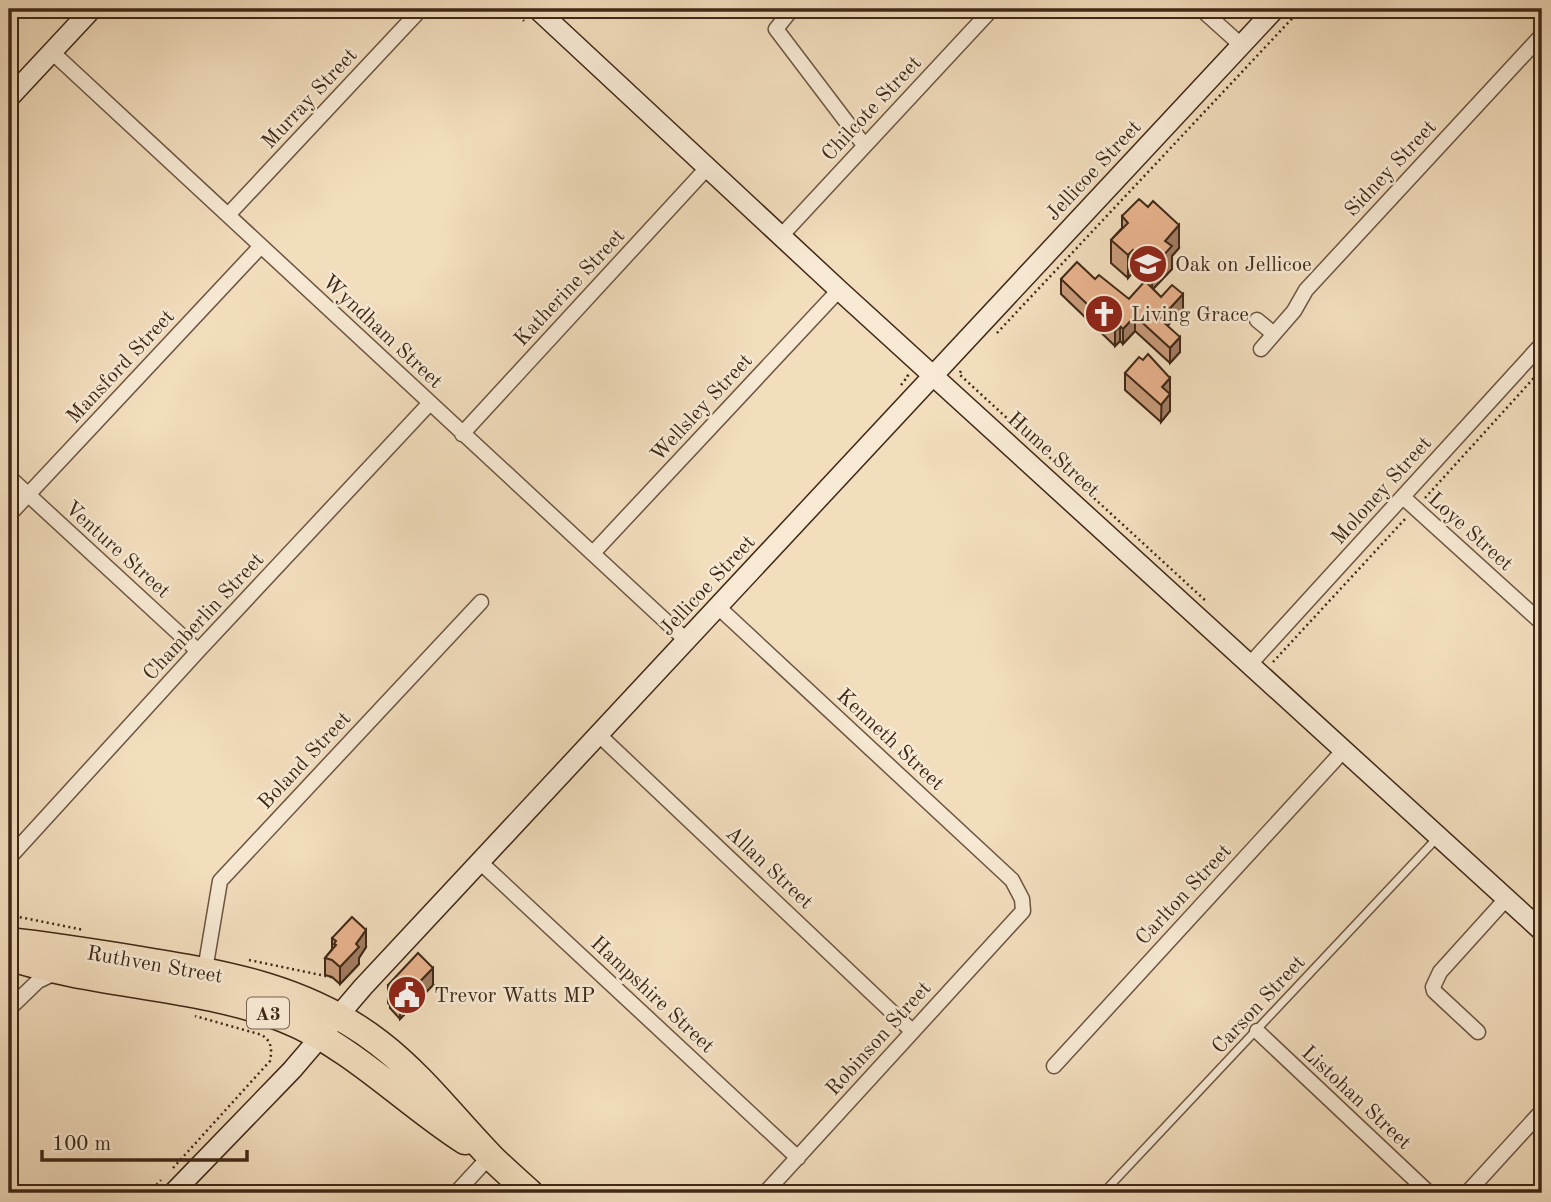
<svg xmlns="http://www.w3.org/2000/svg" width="1551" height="1202" viewBox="0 0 1551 1202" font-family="'Old Standard TT',serif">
<rect width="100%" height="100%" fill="#f2ddbd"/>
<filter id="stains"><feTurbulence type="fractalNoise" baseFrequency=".00286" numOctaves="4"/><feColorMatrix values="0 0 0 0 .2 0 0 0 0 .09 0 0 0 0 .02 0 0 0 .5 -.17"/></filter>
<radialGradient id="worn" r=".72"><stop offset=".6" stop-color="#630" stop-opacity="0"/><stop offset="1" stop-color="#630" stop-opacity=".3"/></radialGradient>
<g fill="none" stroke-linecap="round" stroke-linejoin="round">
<g stroke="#6c5540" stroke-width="10">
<path id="lane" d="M1103,1193L1438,837"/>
</g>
<g stroke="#6c5540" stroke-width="17">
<path id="street" d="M792,9L776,29L864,145
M1201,9L1241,45
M52,52L686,640
M228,215L421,9
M781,236L992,9
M1257,320L1274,334
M1261,349L1294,311L1306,290L1542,35
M462,434L707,168
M9,477L198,651
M1403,497L1542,623
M9,515L261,246
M593,553L839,290
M717,606L1012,880L1022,899L1023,911L765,1193
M1251,663L1542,344
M598,734L912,1031
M9,858L198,651L429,404
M480,862L798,1158
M205,970L220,881L481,602
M9,1009L38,981L57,972
M1257,1031L1429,1193
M1478,1032L1434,991L1433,987L1440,972L1506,899
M1054,1066L1344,750
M456,1193L490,1156
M1467,1193L1542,1111"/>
</g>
<g stroke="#3f2816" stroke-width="22">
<path id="secondary" d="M537,9L839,290L1542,931
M9,98L92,9
M173,1193L292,1070L363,987L1275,9"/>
</g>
<g stroke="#3f2816" stroke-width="29">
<path id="highway" d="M9,941C53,946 97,953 141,960C227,974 308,988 379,1043C422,1076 454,1119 491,1157C504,1170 517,1181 530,1193
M9,957C98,987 196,984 284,1019C352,1046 404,1102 465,1141"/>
</g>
<path stroke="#3f2816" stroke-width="2.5" stroke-dasharray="2 3.5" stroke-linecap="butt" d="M511,9L524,21
M9,120L16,113
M997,333L1301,9
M961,371L959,374L1207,602
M901,385L908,376L906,374
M1425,498L1542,369
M1273,662L1406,518
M9,915L84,930
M249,960L335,978
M173,1168L270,1061C272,1049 272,1042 262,1035L195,1016
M149,1193L161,1180"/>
<use href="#lane" stroke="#f7e9d4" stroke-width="7"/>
<use href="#street" stroke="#f7e9d4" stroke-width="14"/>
<use href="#secondary" stroke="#f7e9d4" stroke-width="19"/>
<use href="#highway" stroke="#f2ddbd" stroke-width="26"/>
</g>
<path fill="#c89a7a" stroke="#3f2816" stroke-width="2" d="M1122,216L1179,248L1172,256V269L1153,289L1161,297L1183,309L1167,326L1180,352L1170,363L1135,331L1123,344L1120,341L1115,346L1061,294V279H1095L1129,299L1144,283L1133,272L1128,278L1111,263V240L1122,228Z
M1143,360L1170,378V411L1161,422L1125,390V373Z
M332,938L366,947L359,958V964L340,984L332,977L325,975V958L332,949Z
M388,985H433L400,1019L390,1008V1005L388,1003Z"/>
<path fill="#a37d63" stroke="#3f2816" stroke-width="2" d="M1179,225V248L1172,256V269L1152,290V268L1165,241Z
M1133,250V272L1128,278V255Z
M1183,294V309L1160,334V319Z
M1135,316V331L1123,344V329Z
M1120,326V341L1115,346V331Z
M1180,337V352L1170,363V348Z
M1170,378V411L1161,422L1162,387Z
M366,930V947L359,958V964L340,984V967Z
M433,968V985L400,1019V1002Z"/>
<path fill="#e9b38e" stroke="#3f2816" stroke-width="2" d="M1139,199L1148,207L1153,201L1179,225L1165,241L1172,246L1152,268L1133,250L1128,255L1111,240L1128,223L1122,216Z
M1077,262L1095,279L1099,275L1129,299L1145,281L1161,297L1172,285L1183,294L1160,319L1180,337L1170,348L1135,316L1123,329L1120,326L1115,331L1061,279Z
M1148,354L1170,378L1162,387L1170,394L1161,405L1125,373L1139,357L1143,360Z
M352,917L366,930L356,944L359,947L340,967L332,960L325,958L336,945L334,944L336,941L332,938Z
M418,953L433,968L400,1002L390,991L392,989L388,985Z"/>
<defs>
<g id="school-disc" transform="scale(2.0125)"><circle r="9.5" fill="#8f2418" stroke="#f7e9d4"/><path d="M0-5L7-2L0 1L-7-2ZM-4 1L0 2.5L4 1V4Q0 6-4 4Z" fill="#fff"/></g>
<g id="church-disc" transform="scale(2.0125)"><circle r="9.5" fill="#8f2418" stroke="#f7e9d4"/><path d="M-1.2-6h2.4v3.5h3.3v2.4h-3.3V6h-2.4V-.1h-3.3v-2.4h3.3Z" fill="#fff"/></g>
<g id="civic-disc" transform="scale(2.0125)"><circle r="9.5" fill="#8f2418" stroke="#f7e9d4"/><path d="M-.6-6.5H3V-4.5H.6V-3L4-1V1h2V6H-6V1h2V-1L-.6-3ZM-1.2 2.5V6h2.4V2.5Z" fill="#fff"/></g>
</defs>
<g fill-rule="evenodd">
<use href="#school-disc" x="1148" y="264"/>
<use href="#church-disc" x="1104" y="314"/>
<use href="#civic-disc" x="407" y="995"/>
</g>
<g text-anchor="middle" stroke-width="5" stroke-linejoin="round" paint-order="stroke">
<rect fill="#f7e9d4" stroke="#76624f" stroke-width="2" x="247" y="997.5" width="42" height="31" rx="5"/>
<g font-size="19" font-weight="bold" fill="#3f2816">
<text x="268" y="1020">A3</text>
</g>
<g font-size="21" fill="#3f2816" stroke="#f7e9d4">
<text transform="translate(309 98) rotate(-47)" y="7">Murray Street</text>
<text transform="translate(871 108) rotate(-47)" y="7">Chilcote Street</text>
<text transform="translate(1390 168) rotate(-47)" y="7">Sidney Street</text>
<text transform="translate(1093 170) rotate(-47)" y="7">Jellicoe Street</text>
<text transform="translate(569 287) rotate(-47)" y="7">Katherine Street</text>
<text transform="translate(383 331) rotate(43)" y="7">Wyndham Street</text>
<text transform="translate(120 366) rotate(-47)" y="7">Mansford Street</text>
<text transform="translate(701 407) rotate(-47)" y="7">Wellsley Street</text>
<text transform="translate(1054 454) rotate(42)" y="7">Hume Street</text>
<text transform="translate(1381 490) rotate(-48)" y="7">Moloney Street</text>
<text transform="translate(1471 531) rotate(42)" y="7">Loye Street</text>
<text transform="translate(118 549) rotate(42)" y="7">Venture Street</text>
<text transform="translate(707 585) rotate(-47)" y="7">Jellicoe Street</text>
<text transform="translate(203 616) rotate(-47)" y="7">Chamberlin Street</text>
<text transform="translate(891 739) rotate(43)" y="7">Kenneth Street</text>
<text transform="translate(304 760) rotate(-47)" y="7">Boland Street</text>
<text transform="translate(770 867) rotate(43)" y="7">Allan Street</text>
<text transform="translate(1183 894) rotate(-47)" y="7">Carlton Street</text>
<text transform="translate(155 964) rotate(10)" y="7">Ruthven Street</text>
<text transform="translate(653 994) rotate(43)" y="7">Hampshire Street</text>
<text transform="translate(1258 1004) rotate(-47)" y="7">Carson Street</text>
<text transform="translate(878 1038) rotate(-48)" y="7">Robinson Street</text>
<text transform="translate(1357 1097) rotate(43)" y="7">Listohan Street</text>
</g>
<g font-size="21" fill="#3f2816" stroke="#f7e9d4" text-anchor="start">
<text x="1175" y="271">Oak on Jellicoe</text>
<text x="1131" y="321">Living Grace</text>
<text x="434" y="1002">Trevor Watts MP</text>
</g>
</g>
<rect width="1551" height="1202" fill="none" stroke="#f2ddbd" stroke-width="35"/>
<rect x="10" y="10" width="1530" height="1181" fill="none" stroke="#3f2816" stroke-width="3.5"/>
<rect x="18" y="18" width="1516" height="1167" fill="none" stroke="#3f2816" stroke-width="2"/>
<path d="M42 1150v10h205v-10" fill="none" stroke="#3f2816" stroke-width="3.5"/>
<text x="52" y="1150" font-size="21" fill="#3f2816" stroke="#f7e9d4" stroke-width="5" paint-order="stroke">100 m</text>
<rect width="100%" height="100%" filter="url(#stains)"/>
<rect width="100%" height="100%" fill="url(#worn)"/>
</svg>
